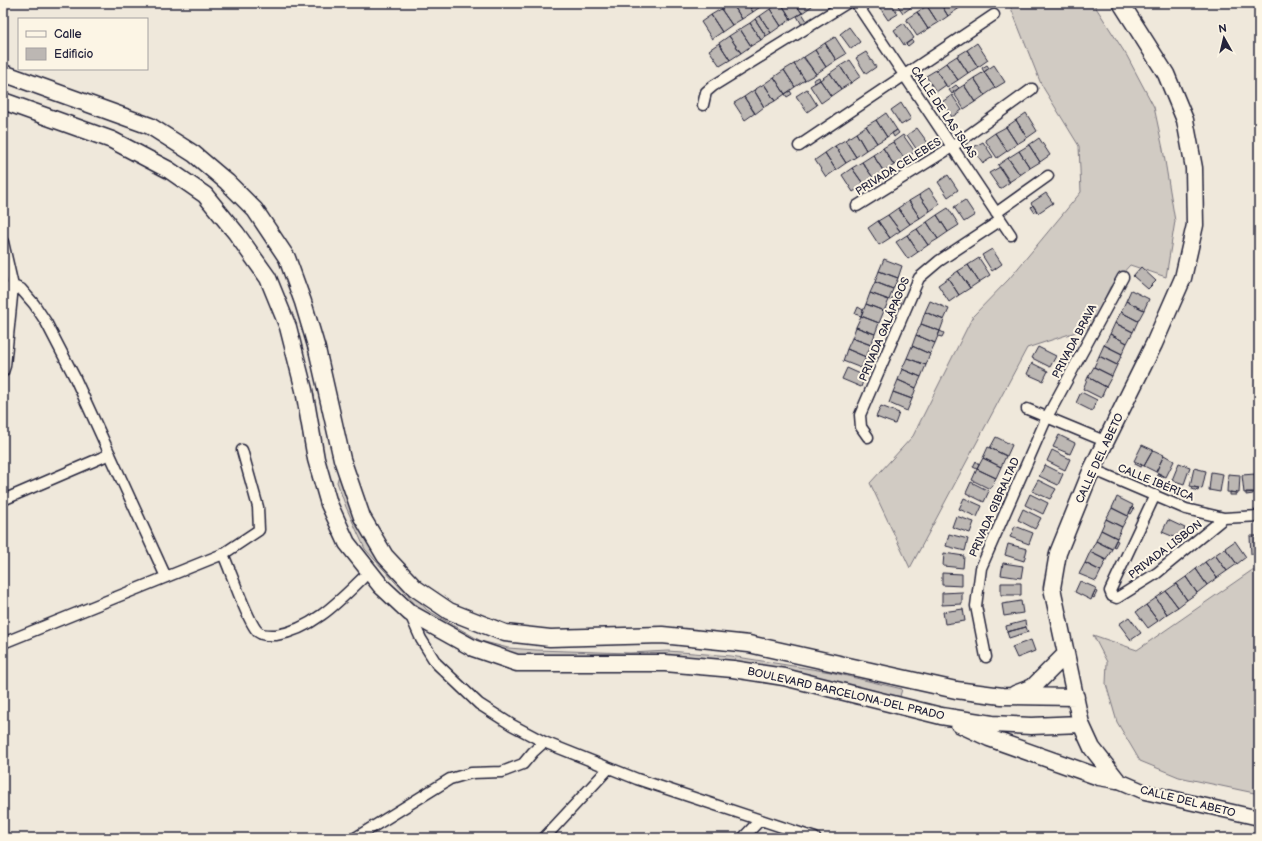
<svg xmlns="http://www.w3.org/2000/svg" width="1262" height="841" viewBox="0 0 1262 841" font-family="'Balsamiq Sans',sans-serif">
<rect width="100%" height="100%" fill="#efe8db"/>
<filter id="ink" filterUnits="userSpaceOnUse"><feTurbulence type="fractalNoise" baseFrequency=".025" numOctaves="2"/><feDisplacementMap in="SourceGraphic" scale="8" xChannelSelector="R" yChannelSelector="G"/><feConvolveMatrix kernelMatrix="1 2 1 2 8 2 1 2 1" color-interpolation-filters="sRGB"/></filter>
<g filter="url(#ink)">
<path fill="#d1cbc3" stroke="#7a767f" d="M1009,3H1093L1127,56L1154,107L1163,149L1175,221L1166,277L1130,265L1110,287L1091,327L1027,348L910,568L870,483L913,436L973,316L1009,279L1081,192L1079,146L1041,84Z
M339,475L369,544L427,610L481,641L508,648L536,650L630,653L668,651L731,656L830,672L902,689L899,700L763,667L537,658L508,654L477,645L425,615L365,549L346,507L337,482Z
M1251,571H1259V794L1179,777L1140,761L1117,722L1106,684L1107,662L1093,635L1137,650Z"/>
<path fill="#bcb7b3" stroke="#22223b" d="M730,3H732L742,19L732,25L721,9Z
M732,3H747L753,12L742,19Z
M747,3H762L763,5L753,12Z
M781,3L791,19L781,26L770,9Z
M781,3H795L802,13L791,19Z
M795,3H810L812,6L802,13Z
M891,3L898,14L888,20L878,5L881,3Z
M896,3H911L913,6L903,13Z
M931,3H940L948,16L938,23L927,6Z
M940,3H954L958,9L948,16Z
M954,3H967L958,9Z
M927,6L938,23L928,29L917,12Z
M721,9L732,25L722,32L711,15Z
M770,9L781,26L771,33L760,16Z
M917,12L928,29L917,36L906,19Z
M802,13L807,21L802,25L797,16Z
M711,15L722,32L712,39L701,22Z
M760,16L771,33L766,36L755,19Z
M755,19L766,36L761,40L750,23Z
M750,23L761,40L751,46L740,29Z
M904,23L914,38L904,45L894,30Z
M849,27L860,42L851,49L840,34Z
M740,29L751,46L741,53L729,36Z
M729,36L741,53L730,60L719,43Z
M835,37L846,54L836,60L825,43Z
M912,40L913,42L908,46L906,44Z
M719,43L730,60L720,66L709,50Z
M825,43L836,60L826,67L815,50Z
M977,43L988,60L978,67L967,50Z
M815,50L826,67L816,74L804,57Z
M967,50L978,67L968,73L957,56Z
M866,52L876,67L866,74L856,58Z
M957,56L968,73L958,80L946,63Z
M803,57L816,74L805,80L794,64Z
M850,60L861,76L851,83L840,66Z
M946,63L958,80L947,87L936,70Z
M794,64L805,80L795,87L784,70Z
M987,65L989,68L984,72L982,68Z
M994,65L1005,82L995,88L984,72Z
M840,66L851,83L841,89L830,73Z
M784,70L795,87L785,94L774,77Z
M936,70L946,85L936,92L926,76Z
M984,72L995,88L985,95L974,78Z
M830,73L841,89L831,96L820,80Z
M774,77L785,94L775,101L764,84Z
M819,77L820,80L815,83L813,80Z
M974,78L985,95L975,102L964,85Z
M820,80L831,96L821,103L810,86Z
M764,84L775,101L764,107L754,90Z
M956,85L959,88L952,94L949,90Z
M964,85L975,102L964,109L953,92Z
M807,89L817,105L807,112L796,96Z
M754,90L764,107L755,114L744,97Z
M790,91L792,94L787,97L785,94Z
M952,95L962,110L952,117L942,102Z
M744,97L755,113L745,120L734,103Z
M901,103L911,119L901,125L891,110Z
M886,113L897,130L887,137L876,120Z
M1026,113L1037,131L1027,138L1016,120Z
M876,120L887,137L877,143L866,126Z
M1016,120L1027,138L1017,144L1006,127Z
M866,126L877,143L866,150L856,133Z
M1006,127L1017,144L1007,151L995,133Z
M917,128L928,143L917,150L907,135Z
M897,130L899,133L894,137L892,133Z
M856,133L866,150L856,157L845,140Z
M995,133L1007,151L997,158L985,140Z
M903,135L915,152L904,158L893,142Z
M1039,138L1050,155L1040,162L1029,145Z
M845,140L856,157L846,163L835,146Z
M893,142L904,158L894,165L883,148Z
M983,142L993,157L983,163L972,148Z
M1029,145L1040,162L1030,168L1019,151Z
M835,146L846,163L836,170L825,153Z
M883,148L894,165L884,172L873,155Z
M1019,151L1030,168L1020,175L1008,158Z
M825,153L836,170L826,177L815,160Z
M873,155L884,172L874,179L862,162Z
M1008,158L1020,175L1009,182L998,165Z
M862,162L874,179L864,185L852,168Z
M1000,167L1010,182L1000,189L989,173Z
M852,168L864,185L853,192L842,175Z
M948,175L958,190L948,197L938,182Z
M929,188L940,204L930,211L919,195Z
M1046,193L1053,203L1038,213L1031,203Z
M919,195L930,211L920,218L909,201Z
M965,200L975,215L964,222L954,207Z
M909,201L920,218L910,224L898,208Z
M1033,205L1037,211L1035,213L1031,207Z
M898,208L910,224L900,231L888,215Z
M948,208L959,225L948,232L937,215Z
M888,215L900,231L890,238L878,221Z
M937,215L948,232L938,239L927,222Z
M878,221L890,238L879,245L868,228Z
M927,222L938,239L928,245L917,229Z
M917,229L928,245L918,252L907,235Z
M907,235L918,252L908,259L896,242Z
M992,249L1002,264L992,271L982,255Z
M979,258L990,275L979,282L968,265Z
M884,259L902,266L898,278L879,271Z
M968,265L979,282L970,288L958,271Z
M1141,267L1156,281L1148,289L1133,276Z
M879,271L898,278L893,289L875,282Z
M958,271L970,288L959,295L948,278Z
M948,278L959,295L949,302L938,285Z
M875,282L893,289L889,300L870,293Z
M1131,290L1149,299L1144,310L1126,301Z
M870,293L889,300L884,311L866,304Z
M893,297L901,299L899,304L891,301Z
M930,301L949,309L944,320L925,312Z
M1126,301L1144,310L1138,321L1121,312Z
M866,304L884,311L879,323L861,316Z
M858,307L863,310L861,316L855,314Z
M925,312L944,320L940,331L921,324Z
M1121,312L1138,321L1133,332L1115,323Z
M861,316L879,323L875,334L856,327Z
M1115,323L1133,332L1127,343L1110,334Z
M921,324L940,331L935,343L916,335Z
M856,327L875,334L871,345L852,338Z
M940,331L944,333L942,337L938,336Z
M1110,334L1127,343L1122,354L1104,345Z
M916,335L935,343L930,354L912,346Z
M852,338L871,345L866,357L847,349Z
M1104,345L1122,354L1117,365L1099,356Z
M912,346L930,354L926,365L907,358Z
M1038,347L1056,356L1050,367L1032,358Z
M847,349L866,357L861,368L843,361Z
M1099,356L1117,365L1112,376L1094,367Z
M907,358L926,365L921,377L902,369Z
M1032,363L1048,371L1043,381L1027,374Z
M1094,367L1112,376L1106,387L1088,377Z
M847,368L865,376L861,387L842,379Z
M902,369L921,377L916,388L898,380Z
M1088,377L1106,387L1101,398L1083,389Z
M898,380L916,388L912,399L893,392Z
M893,392L912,399L907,411L889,403Z
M1081,392L1097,400L1092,411L1076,403Z
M881,406L899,413L895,424L876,417Z
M1059,435L1075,443L1070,454L1053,447Z
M996,437L1012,445L1007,456L990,448Z
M1142,445L1153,450L1144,466L1134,461Z
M988,447L1006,456L1001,467L983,458Z
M1052,450L1070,459L1065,470L1047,461Z
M1153,450L1164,455L1156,472L1144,466Z
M1164,455L1174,461L1166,477L1156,472Z
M983,458L1001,467L996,478L977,469Z
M976,461L979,465L977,469L973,467Z
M1136,462L1142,465L1141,467L1135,464Z
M1179,463L1190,467L1184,484L1172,480Z
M1045,465L1063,474L1058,485L1039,476Z
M1194,468L1206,471L1202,489L1190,486Z
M977,469L996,478L990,489L972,480Z
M1211,472L1223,474L1220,492L1209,490Z
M1158,473L1164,476L1163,478L1157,475Z
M1228,474L1240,475L1239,493L1227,492Z
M1255,474H1259V492H1256Z
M1255,474L1256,492L1244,493L1242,475Z
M1038,480L1056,489L1050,499L1032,491Z
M971,482L989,491L984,502L966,493Z
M1193,487L1199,488L1198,491L1192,489Z
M1230,492L1236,493V495H1230Z
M1246,492H1253V494L1246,495Z
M1030,494L1048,503L1043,514L1025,505Z
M1117,497L1133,505L1128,516L1112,508Z
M964,498L982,506L977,517L959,509Z
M1132,507L1134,509L1131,514L1129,513Z
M1112,508L1128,516L1122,527L1106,519Z
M1023,509L1041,518L1035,529L1018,520Z
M956,516L974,522L970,533L952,527Z
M1106,519L1122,527L1117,538L1101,530Z
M1168,520L1185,528L1179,539L1162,532Z
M1015,526L1033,533L1029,544L1010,537Z
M1101,530L1117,538L1112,549L1096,541Z
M949,534L968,539L965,551L946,546Z
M1250,536H1259V554H1251Z
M1116,540L1118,541L1115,547L1113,546Z
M1096,541L1112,549L1106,560L1090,552Z
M1235,541L1246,557L1237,564L1225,548Z
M1008,544L1027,549L1024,561L1005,555Z
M1225,548L1237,564L1227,571L1215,555Z
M1090,552L1106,560L1101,571L1085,563Z
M944,553L964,556L963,568L943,566Z
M1215,555L1227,571L1217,578L1205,562Z
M1205,562L1217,578L1207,585L1196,569Z
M1003,563L1023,566L1021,578L1001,575Z
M1085,563L1101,571L1096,581L1079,574Z
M1196,569L1207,585L1197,593L1186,577Z
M942,573L962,574V586L942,585Z
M1186,577L1197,593L1187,600L1176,584Z
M1080,581L1096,588L1091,600L1075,592Z
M1001,583H1021V595H1001Z
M1176,584L1187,600L1178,607L1166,591Z
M1095,591L1097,592L1094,598L1092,597Z
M1166,591L1178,607L1167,614L1156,598Z
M962,592V604L942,605V593Z
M1156,598L1167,614L1158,621L1146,605Z
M1021,601L1023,613L1004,616L1002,604Z
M1146,605L1158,621L1148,628L1136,612Z
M963,609L965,621L945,624L943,612Z
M1129,617L1141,633L1131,640L1119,624Z
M1025,621L1026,627L1007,632L1006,626Z
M1026,627L1028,632L1009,638L1007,632Z
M1031,640L1035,651L1017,658L1012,647Z"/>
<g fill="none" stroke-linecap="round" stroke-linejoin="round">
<g stroke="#22223b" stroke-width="13">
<path id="minor" d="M856,3L1011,235
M703,105L706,92L713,86L847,3
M799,146L994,15
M857,206L952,147L1032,89
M996,213L1048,176
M3,242L13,286L5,366L3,372
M3,291L13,286L21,289L34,304L46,322L75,378L166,577
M1027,409L1107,442
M868,437L861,427L860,415L919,278L939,261L1001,220
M1092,469L1186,509L1224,518L1259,516
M1155,495L1110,591L1112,596L1117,598L1157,573L1224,518
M3,500L110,454
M223,554C230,569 248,623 258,632C263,636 270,635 276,635C314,630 344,596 370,571
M410,614L421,639L436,663L479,704L512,725L544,742L637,779L815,838
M3,643L223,554L259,530L258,507L242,450
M986,657L976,606L981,568L1047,417L1123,277
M355,838L450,779L471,773L502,772L523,764L533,752L544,742
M544,838L609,768
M743,838L759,821"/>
</g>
<g stroke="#22223b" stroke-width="17">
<path id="secondary" d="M1117,780L1145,792L1259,818"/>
</g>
<g stroke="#22223b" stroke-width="19">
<path id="primary" d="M3,73L150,126L194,154L227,182L255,210L287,258L303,302L317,349L342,459L362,517L385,556L415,588L449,611L505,633L550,638L662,635L749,644L956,690L1002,696L1076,697
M3,101L112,140L169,170L205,195L236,233L268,278L288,327L304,390L316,459L329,504L347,543L381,586L410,613L473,648L517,663H665L733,669L784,677L941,716L992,724L1031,726L1081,724
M1015,694L1033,687L1066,654
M959,724L989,738L1099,777L1117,780
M1117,780L1092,748L1081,724L1052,588L1058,553L1092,469L1154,344L1183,278L1195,225L1194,168L1185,120L1166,74L1121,3"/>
</g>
<use href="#minor" stroke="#fcf5e5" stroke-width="10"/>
<use href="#secondary" stroke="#fcf5e5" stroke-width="14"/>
<use href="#primary" stroke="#fcf5e5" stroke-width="16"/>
</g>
</g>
<g text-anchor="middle" stroke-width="4" stroke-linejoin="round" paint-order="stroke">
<g font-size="11" fill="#22223b" stroke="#fcf5e5">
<text transform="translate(944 112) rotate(56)" y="4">CALLE DE LAS ISLAS</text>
<text transform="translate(898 166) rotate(-32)" y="4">PRIVADA CELEBES</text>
<text transform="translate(884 329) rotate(-67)" y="4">PRIVADA GALÁPAGOS</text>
<text transform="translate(1074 341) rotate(-62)" y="4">PRIVADA BRAVA</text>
<text transform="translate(1099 458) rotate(-65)" y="4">CALLE DEL ABETO</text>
<text transform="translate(1156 482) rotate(22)" y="4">CALLE IBÉRICA</text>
<text transform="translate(994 507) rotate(-66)" y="4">PRIVADA GIBRALTAD</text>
<text transform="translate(1165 549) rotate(-37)" y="4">PRIVADA LISBON</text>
<text transform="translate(846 693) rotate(13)" y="4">BOULEVARD BARCELONA-DEL PRADO</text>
<text transform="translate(1188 801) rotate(14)" y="4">CALLE DEL ABETO</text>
</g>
</g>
<rect width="1262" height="841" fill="none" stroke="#fcf5e5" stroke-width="16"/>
<rect x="8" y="8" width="1246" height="825" fill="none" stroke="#22223b" stroke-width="1.5" filter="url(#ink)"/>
<rect x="18" y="18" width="130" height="52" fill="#fcf5e5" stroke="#a5a1a1"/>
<rect x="26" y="31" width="20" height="6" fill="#fcf5e5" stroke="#a5a1a1"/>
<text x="54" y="38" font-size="12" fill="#22223b">Calle</text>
<rect x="26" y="48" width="20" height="12" fill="#bcb7b3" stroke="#a5a1a1"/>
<text x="54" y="58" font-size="12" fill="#22223b">Edificio</text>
<g transform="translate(1224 38) rotate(352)" stroke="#fcf5e5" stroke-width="3" paint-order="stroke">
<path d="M0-3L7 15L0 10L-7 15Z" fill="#22223b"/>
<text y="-6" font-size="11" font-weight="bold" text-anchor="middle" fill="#22223b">N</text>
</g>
</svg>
